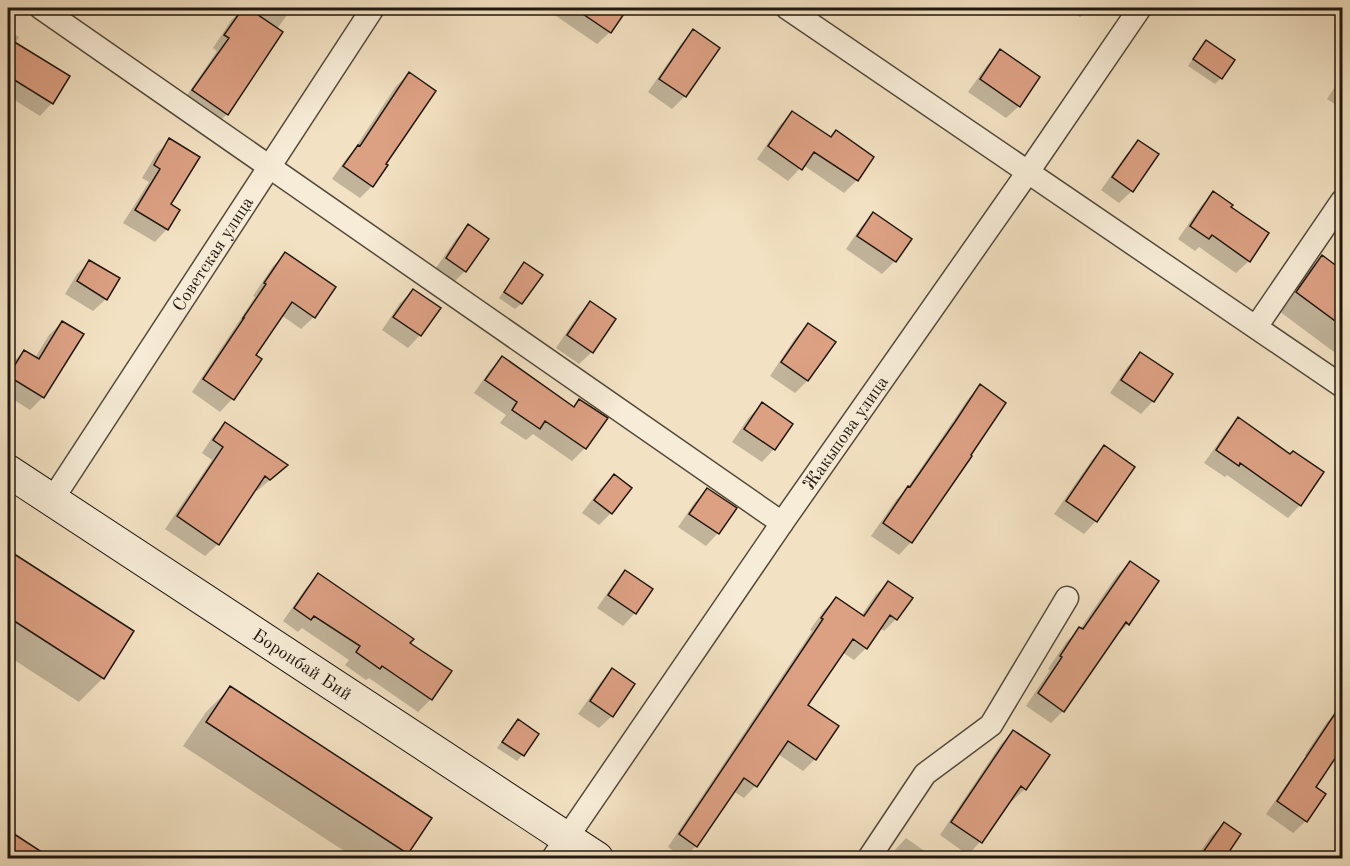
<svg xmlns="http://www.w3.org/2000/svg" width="1350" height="866" viewBox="0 0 1350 866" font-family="'Old Standard TT',serif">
<rect width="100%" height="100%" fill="#f2e1c2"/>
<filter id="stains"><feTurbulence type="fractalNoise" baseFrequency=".00333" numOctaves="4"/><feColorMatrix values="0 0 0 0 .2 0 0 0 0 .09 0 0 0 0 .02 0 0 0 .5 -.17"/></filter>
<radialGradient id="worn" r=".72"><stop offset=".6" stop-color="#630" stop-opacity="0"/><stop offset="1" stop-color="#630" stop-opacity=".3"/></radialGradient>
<path fill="#0003" d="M244,8L250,10L252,8H292L277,29L227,114L214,127L181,104L217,51L213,48L232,19Z
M539,8H626L610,32L597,44L546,9L544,11Z
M1066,8H1090L1080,17Z
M8,30L19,37L15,44L52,103L40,116L8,96Z
M693,31L685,96L672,109L648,92L681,44Z
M1206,42L1221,78L1215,84L1188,66L1200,48Z
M1001,51L1019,106L1006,118L968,92L988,64Z
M409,74L384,164L372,186L360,198L332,179L346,159L353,151L396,86Z
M1342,76V109L1327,99Z
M792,113L830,138L872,157L857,180L844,193L803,165L788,181L757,159L780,125Z
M170,140L169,205L178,210L167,229L155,242L123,223L149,182L142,178L157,153Z
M1138,142L1132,191L1119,203L1101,190L1126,155Z
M1213,193L1229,208L1249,261L1236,273L1199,247L1195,251L1178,239L1201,206Z
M873,214L910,239L895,261L882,274L846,249L861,227Z
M469,226L465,271L453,283L434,271L456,239Z
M286,254L314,317L301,329L281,315L254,355L260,359L232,399L220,412L192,392L255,297L253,296L273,266Z
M1322,257L1342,272V358L1279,311L1303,275Z
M89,262L106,299L93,311L65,294L77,274Z
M524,264L541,275L521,304L515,309L499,298L518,270Z
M413,291L420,335L408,348L382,330L400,303Z
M591,303L592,352L579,364L556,348L578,315Z
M62,322L43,397L30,410L8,396V370L11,364L24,351L35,358L49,335Z
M808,325L834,342L807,381L795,393L770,376L796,337Z
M1140,354L1171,375L1153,401L1141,414L1110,393L1128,366Z
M502,358L572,408L580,401L585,448L572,461L533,434L526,440L500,423L506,415L474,393L490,370Z
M980,386L911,542L899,555L871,536L896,500L906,490L968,399Z
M762,404L774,449L762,462L732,442L749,417Z
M1238,419L1300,505L1288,518L1227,475L1225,477L1204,463L1226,432Z
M226,424L286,466L257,491L254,490L218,544L205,556L165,529L212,460L202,453L213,436Z
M1104,447L1133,467L1096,521L1084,534L1054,514L1092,460Z
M614,476L611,513L599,525L582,513L601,488Z
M708,490L718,533L706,546L678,527L695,502Z
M8,552L132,632L103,678L79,702L8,656Z
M1130,563L1128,624L1116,636L1063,711L1051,723L1026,706L1050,670L1048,669L1067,641L1080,629L1117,575Z
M626,572L635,613L623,626L597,608L613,585Z
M318,575L408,643L450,671L431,699L418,712L369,678L366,680L345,665L349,660L302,628L298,632L283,621L306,588Z
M888,583L896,619L884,631L880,628L866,648L854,660L842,652L806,705L837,727L815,759L803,771L778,754L755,786L744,798L733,791L696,846L684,858L668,847L812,631L810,630L824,610L836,599L861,616L876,594Z
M612,670V716L599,728L578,714L600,683Z
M230,688L407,853L401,858H355L183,746L206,712Z
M1339,710L1342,712V745L1314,787L1306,821L1293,833L1266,814L1306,756L1305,755L1327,722Z
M518,721L537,734L522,755L517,761L497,748L512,727Z
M1013,732L1025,789L1012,801L1010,799L980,842L968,855L940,835L1001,744Z
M1224,824L1239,835L1223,858H1196L1211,836Z
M8,832L49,858H8Z
M906,838L930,855L928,858H889L894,851Z"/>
<path fill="#dca083" stroke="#20170e" stroke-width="1.5" d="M243,8H248L283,32L228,115L192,90L229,38L224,35Z
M574,8H628L611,33Z
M693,29L720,48L686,97L659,79Z
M8,38L70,76L53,104L8,76Z
M1206,40L1235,60L1222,79L1193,59Z
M1000,49L1040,77L1020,107L980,79Z
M409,72L436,91L386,164L388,165L373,187L343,166L358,145L360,146Z
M792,111L831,137L836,130L874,157L858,181L814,152L802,170L768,146Z
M169,138L200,157L171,204L180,210L168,230L135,210L160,169L154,165Z
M1138,140L1159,154L1133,192L1112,177Z
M1213,191L1233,205L1231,207L1269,233L1250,262L1212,235L1209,239L1190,226Z
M873,212L912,239L896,262L857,236Z
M468,224L489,239L466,272L446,258Z
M285,252L336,287L315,318L292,302L256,355L262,359L234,400L203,379L244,318H243L266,284L264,283Z
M1322,255L1342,270V326L1296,292Z
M89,260L120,278L107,300L77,281Z
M524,262L543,275L522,304L504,292Z
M413,289L441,308L421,336L393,317Z
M590,301L616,319L593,353L567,335Z
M62,321L84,334L44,398L8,376L24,350L39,359Z
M808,323L836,342L808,381L781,362Z
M1140,352L1173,374L1154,402L1121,380Z
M502,356L574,407L579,399L608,418L586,449L545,421L540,429L512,410L517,402L485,380Z
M980,384L1006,403L971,455L972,456L912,543L883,523L908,486L910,487L955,422Z
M762,402L793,424L775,450L744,429Z
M1238,417L1290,454L1293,451L1324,472L1301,506L1240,463L1239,466L1216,450Z
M225,422L288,465L270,480L265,476L219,545L177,516L223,447L213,440Z
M1104,445L1135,467L1097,522L1066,501Z
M614,474L632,488L612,514L594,500Z
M707,488L737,508L719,534L689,514Z
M8,550L134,631L104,679L8,617Z
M1130,561L1159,581L1129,625L1126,622L1064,712L1038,693L1062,657L1060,656L1079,627L1083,629Z
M625,570L653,589L636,614L608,595Z
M318,573L414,639L410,643L452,671L432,700L382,666L380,669L356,652L360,646L314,616L311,620L294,608Z
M888,581L913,598L897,620L890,615L867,649L853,639L808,705L839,726L816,760L788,741L757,787L744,778L697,847L679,834L823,619L821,618L836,597L864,616Z
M612,668L635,684L613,717L590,701Z
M230,686L432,818L408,854L206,722Z
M1342,703V748L1316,787L1326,794L1307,822L1277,801Z
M518,719L539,734L524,756L502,742Z
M1013,730L1050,755L1026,790L1021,786L982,843L951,822Z
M1224,822L1241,834L1225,858H1199Z
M8,830L51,858H8Z"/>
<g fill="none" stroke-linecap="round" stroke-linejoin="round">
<g stroke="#544a3b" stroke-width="25">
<g id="street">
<path d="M41,8L782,523"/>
<path d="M787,8L1342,386"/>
<path d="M1256,327L1342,201"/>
<path id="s1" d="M52,500L373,8"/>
<path id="s2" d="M553,858L782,523L1028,172L1140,8"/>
<path d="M869,858L925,774L991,725L1067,598"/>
</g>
</g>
<g stroke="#20170e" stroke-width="34">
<g id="secondary">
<path id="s3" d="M8,471L597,858"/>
</g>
</g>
<use href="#street" stroke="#f7ecd7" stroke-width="22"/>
<use href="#secondary" stroke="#f7ecd7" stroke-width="32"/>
</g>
<g text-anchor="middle" stroke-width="6" stroke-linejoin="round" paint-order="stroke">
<g font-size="18" fill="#20170e" stroke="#f7ecd7">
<text dy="6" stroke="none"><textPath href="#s1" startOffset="294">Советская улица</textPath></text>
<text dy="6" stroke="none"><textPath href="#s2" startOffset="516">Жакыпова улица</textPath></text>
<text dy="6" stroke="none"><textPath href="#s3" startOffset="352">Боронбай Бий</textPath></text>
</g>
</g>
<rect width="1350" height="866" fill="none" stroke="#f2e1c2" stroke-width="30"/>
<rect x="9" y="9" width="1332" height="848" fill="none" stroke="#20170e" stroke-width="3"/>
<rect x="15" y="15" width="1320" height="836" fill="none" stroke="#20170e" stroke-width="1.5"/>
<rect width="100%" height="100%" filter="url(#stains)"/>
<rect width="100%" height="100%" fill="url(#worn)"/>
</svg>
